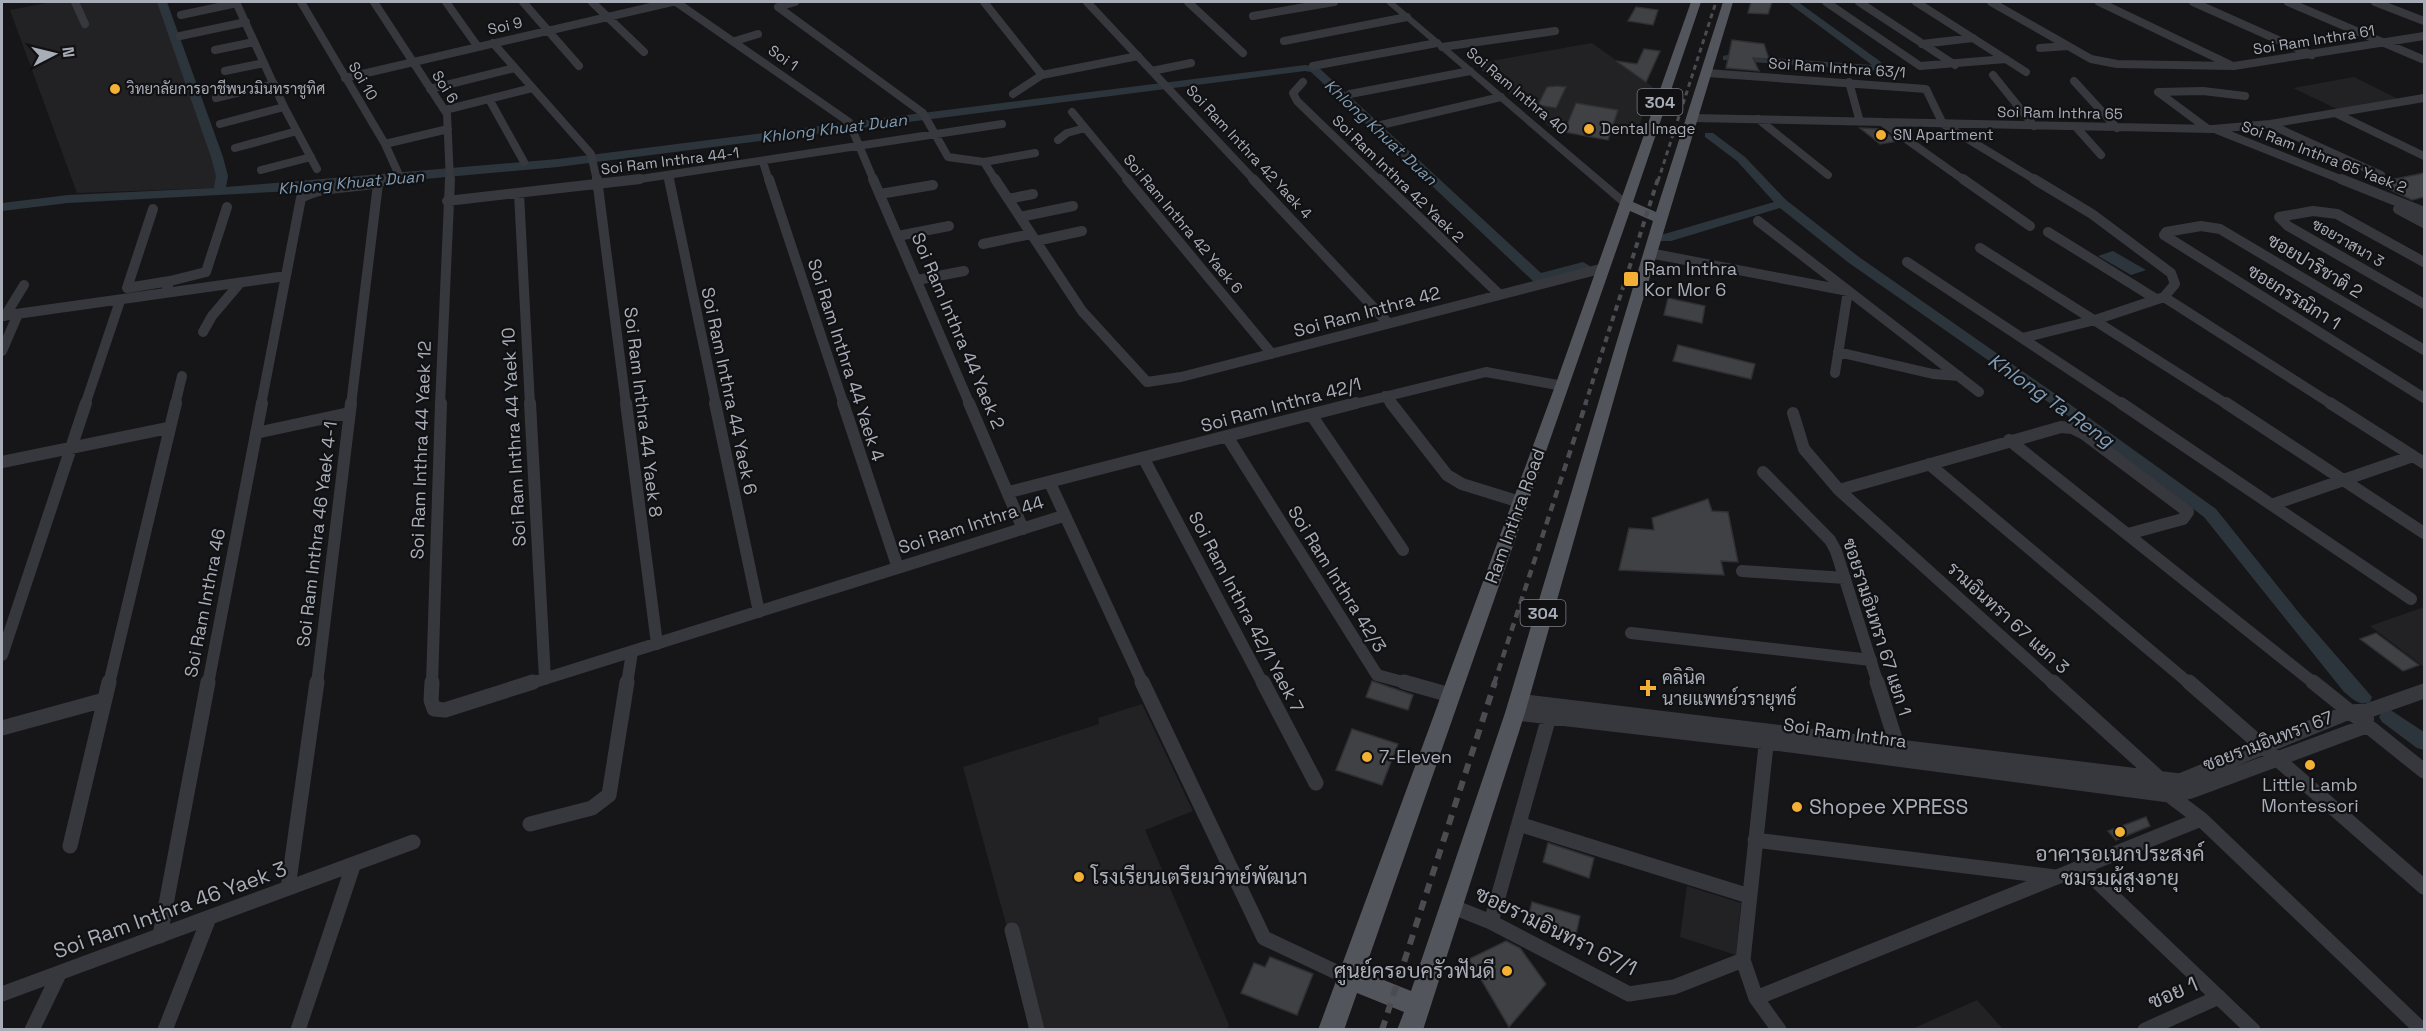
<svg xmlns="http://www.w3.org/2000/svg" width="2426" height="1031" viewBox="0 0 2426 1031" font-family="'Space Grotesk',Sarabun,sans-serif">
<rect width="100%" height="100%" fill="#161618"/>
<path fill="#222225" d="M52,2H159L197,108L217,175L216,188L77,193L10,10Z
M1592,43L1653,87L1638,129L1574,118L1551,128L1474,64Z
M2354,77L2400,100L2341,111L2293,88Z
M2424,607V667L2370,626Z
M1142,704L1193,811L1145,830L1229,1025L1227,1029H1031L1006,924L963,767L1099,724L1098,718Z
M1687,886L1741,903L1736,955L1680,937Z
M1977,1000L2003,1029H1912Z"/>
<path fill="#2c353c" d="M2113,251L2146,270L2131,275L2098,256Z"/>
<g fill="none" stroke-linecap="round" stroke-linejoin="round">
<path fill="#2c353c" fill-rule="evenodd" d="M157,2H167L223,157L228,176L226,187L558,159L1305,65L1318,67L1541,273L1583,262L1590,266L1588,269L1538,282L1533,281L1311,72L1305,71L558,167L292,191L68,203L2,211V203L68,195L214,188L216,176L211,157Z
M1787,2H1798L1881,62L1883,71L1723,60V56L1727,55L1872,65Z
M1705,133H1713L1745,157L1786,200L1859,257L2081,412L2216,509L2300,614L2372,697L2370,702C2358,706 2353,699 2344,692L2204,517L2071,418L1849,263L1780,208L1671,241H1661V235L1774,202L1737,161L1705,137Z
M2389,709L2424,732V750L2417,748L2382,722L2379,717L2382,712Z"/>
</g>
<path fill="#404145" stroke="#303034" stroke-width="1.5" d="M1751,2H1772L1768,14L1748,13Z
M1636,7L1658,10L1653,25L1628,21Z
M1732,40L1764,44L1769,59L1753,58L1759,71L1726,68Z
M1644,49L1660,51L1646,82L1616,61L1637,64Z
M1557,86L1566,87L1556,108L1538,105L1547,87Z
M1576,103L1618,110L1608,140L1564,132Z
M1860,128L1881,129L1898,141L1880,144Z
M2424,173V197L2412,200L2376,183Z
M1668,298L1705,306L1702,323L1664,315Z
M1678,345L1755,364L1751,379L1673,361Z
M1708,499L1712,511L1728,512L1738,562L1721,561L1724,575L1619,570L1629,528L1654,530L1652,518Z
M2376,633L2419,665L2403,671L2360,639Z
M1372,681L1413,695L1408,710L1366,697Z
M1352,729L1398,744L1382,785L1336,770Z
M2146,817L2150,826L2116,840L2108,831Z
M1548,843L1594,858L1589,878L1543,862Z
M1532,902L1580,916L1575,939L1527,922Z
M1506,941L1520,948L1546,984L1509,1027L1469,959Z
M1270,957L1313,974L1297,1015L1241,993L1254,963L1265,967Z"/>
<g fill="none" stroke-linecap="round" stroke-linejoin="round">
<path stroke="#37383d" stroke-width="8" d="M75,2L85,24
M236,2L284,107L317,169
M301,2L385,144L399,175L386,181
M374,2L447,114L450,181
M446,2L478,47
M523,2L579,66
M592,2L644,52
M676,2L849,122L874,181
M795,2L778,7L923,113L948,157L984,162L996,181
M984,2L1042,75
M1087,2L1255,181
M1188,2L1243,53
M1826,2L1920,66L2006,59
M1859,2L1955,65
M1916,2L2026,72
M1991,2L2091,59L2117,64L2234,66L2424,36
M2099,2L2233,66
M2193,2L2312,55
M2288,2L2422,59
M2375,2L2424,21
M181,15L237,3
M1253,16L1334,2
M180,36L246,22
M735,41L758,34
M1284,41L1407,17
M493,43L591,154L597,181
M1922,44L1973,38
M1442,47L1555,31
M2040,48L2068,46
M215,50L254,42
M1313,66L1437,43
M225,71L264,63
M1152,71L1191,63
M1707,73L1926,89L1943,124L2037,181
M1993,75L2034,126
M345,78L672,2
M2074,81L2117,128
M1303,82L1293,93L1297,101L1380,181
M1849,82L1860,122
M430,89L515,68
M1013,94L1042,75L1138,56
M1350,94L1470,71
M216,98L274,84
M489,99L524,162
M445,110L532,88
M1072,112L1129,181
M2337,114L2424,156
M1693,118L2213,129L2270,124L2424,98
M1758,119L1828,175
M1882,122L1965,181
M220,124L284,107
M1381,125L1501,97
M2271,125L2381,175
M2076,127L2101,155
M2208,129L2158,92L2203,91L2245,96
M2217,130L2345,181
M1058,140L1067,133L1085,128
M385,144L448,129
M235,148L297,131
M763,162L769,181
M984,162L1035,153
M261,170L311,157
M668,176L669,181
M627,181L1002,124"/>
<path stroke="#37383d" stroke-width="10" d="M597,179L626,405
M669,179L716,405
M769,179L844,405
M873,179L970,405
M995,179L1082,311L1147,382L1181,377L1604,268
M1127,179L1272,354
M1253,179L1388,323
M1379,179L1499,294
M1963,179L2030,226
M2034,179L2092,214L2171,273L2175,284L2164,297L2333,405
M2341,179L2424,212
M519,193L530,405
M880,194L933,185
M1008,199L1033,194
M447,201L640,179
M153,209L127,288L170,281
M2398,209L2424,223
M1020,217L1073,206
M1758,221L1979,392
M2048,232L2156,299
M898,236L949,226
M1036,241L1082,231
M983,244L1031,234
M1980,248L2228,405
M1649,253L1848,291L1835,373
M1907,262L2123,405
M2424,262L2337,214L2313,211L2279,217L2288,226L2424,304
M917,280L964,271
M167,287L170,281L206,272L227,207
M2,316L286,276
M5,316L24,285
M203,332L212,316L240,283
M2022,338L2095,320L2164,297
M2424,350L2220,229L2201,226L2166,232L2164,235L2424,398
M2,351L18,314
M1838,352L1933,374L1959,376
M1385,396L1392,405
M85,405L120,301
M175,405L182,376
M261,405L301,198C328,183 361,191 389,179
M351,405L378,184
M440,405L450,179
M1351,405L1486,372L1563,386"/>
<path stroke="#37383d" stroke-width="12" d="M530,403L545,679
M626,403L657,644
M715,403L759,612
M843,403L898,568
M969,403L1023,529
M1391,403L1447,475L1462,484L1520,502
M2121,403L2411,599
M2226,403L2424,533
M2330,403L2424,463
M1793,413L1804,449L1839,490L2054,684
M1312,416L1403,550
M256,433L349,413
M1228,438L1377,675L1410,684
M2009,440L2315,684
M1144,459L1263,684
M2,462L168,428
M1929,464L2190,684
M1763,472L1830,540L1836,551L1878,684
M1050,483L1143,684
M1839,490L2061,427L2072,428L2084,434L2188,512L2183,519L2128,534
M1009,492L1356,403
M2274,504L2413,456
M1742,571L1845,578
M1631,633L1871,660
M2,655L86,403
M109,684L176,403
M208,684L262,403
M317,684L351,403
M432,684L441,403
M528,684L1063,516
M627,684L632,652"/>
<path stroke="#37383d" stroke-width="15" d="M432,682L431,700L434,709L445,710L533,682
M1142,682L1264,938L1349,978
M1263,682L1316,783
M1404,682L1450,695
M1877,682L1898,748
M2053,682L2161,780L2169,795L2201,819L2422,1030
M2189,682L2424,887
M2313,682L2424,771
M1518,701L2180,781L2349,712L2367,711L2424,691
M1515,713L1768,742L2169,795L2191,791L2366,726L2367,711
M2,728L104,700
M1767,736L1743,960L1756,998L1779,1030
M530,824L592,808L609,795L627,682
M1519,824L1749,896
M1755,840L2055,877
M70,846L109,682
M2083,868L2253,1030
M288,888L317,682
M1451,906L1491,922L1629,994L1674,987L1743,960
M1491,922L1549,717
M1012,930L1037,1030
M160,936L208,682
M2,994L413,842
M1756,998L2201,819
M32,1030L59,974
M165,1030L209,918
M298,1030L353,866
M2145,1030L2219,997"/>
<path fill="#37383d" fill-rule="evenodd" d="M1385,2H1394L1630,202V206H1622Z"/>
<path fill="#53555c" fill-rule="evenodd" d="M1691,2H1701L1633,202L1656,212L1723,2H1733L1629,346L1525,713L1423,1030H1397L1404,1012L1357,993L1344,1030H1318L1555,386ZM1630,211L1653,221L1505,713L1411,991L1364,972Z"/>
<path stroke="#4a4c52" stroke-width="3" stroke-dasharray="5 4" stroke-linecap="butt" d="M1658,181L1716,2"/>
<path stroke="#4a4c52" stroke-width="4" stroke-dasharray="6 5" stroke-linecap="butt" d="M1585,405L1658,179"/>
<path stroke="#4a4c52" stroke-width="4.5" stroke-dasharray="8 6" stroke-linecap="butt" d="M1494,684L1586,403"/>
<path stroke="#4a4c52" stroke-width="6" stroke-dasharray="10 8" stroke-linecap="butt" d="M1382,1030L1495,682"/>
</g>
<g fill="#f2b134" stroke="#111113" stroke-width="2">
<circle cx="115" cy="89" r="6"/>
<circle cx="1589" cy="129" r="6"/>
<circle cx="1881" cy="135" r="6"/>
<rect x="1623" y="271" width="16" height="16" rx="3"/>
<path d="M1645 679h6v6h6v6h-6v6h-6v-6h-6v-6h6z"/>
<circle cx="1367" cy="757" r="6"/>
<circle cx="2310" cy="765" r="6"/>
<circle cx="1797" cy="807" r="6"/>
<circle cx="2120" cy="832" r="6"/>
<circle cx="1079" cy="877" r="6"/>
<circle cx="1507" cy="971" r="6"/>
</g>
<g text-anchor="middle" stroke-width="4.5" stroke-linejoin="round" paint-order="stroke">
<g font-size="15" fill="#a8adb8" stroke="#111113">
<text transform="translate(505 26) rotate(-13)" y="5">Soi 9</text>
<text transform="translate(2314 40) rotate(-9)" y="5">Soi Ram Inthra 61</text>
<text transform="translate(783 58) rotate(35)" y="5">Soi 1</text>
<text transform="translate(1837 68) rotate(4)" y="5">Soi Ram Inthra 63/1</text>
<text transform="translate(363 81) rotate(59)" y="5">Soi 10</text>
<text transform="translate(445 87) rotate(58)" y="5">Soi 6</text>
<text transform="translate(1517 91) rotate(40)" y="5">Soi Ram Inthra 40</text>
<text transform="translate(2060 113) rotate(1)" y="5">Soi Ram Inthra 65</text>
<text transform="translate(1249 152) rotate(47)" y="5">Soi Ram Inthra 42 Yaek 4</text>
<text transform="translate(2324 157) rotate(21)" y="5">Soi Ram Inthra 65 Yaek 2</text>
<text transform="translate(670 161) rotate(-7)" y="5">Soi Ram Inthra 44-1</text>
<text transform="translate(1398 179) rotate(44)" y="5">Soi Ram Inthra 42 Yaek 2</text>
<text transform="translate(1183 224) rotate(50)" y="5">Soi Ram Inthra 42 Yaek 6</text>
<text transform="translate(2348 243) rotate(30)" y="5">ซอยวาสนา 3</text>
</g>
<g font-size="15" fill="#a8adb8" stroke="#111113" text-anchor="start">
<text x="127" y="94">วิทยาลัยการอาชีพนวมินทราชูทิศ</text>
<text x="1601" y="134">Dental Image</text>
<text x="1893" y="140">SN Apartment</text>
</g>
<g fill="#111113" stroke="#7b7e86" stroke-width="1.5">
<rect x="1637.5" y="89" width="45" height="26" rx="4.5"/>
<rect x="1520.5" y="600" width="45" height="26" rx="4.5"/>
</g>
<g font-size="16" font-weight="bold" fill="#a8adb8">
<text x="1660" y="108">304</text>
<text x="1543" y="619">304</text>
</g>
<g font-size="16" font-style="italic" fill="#7f9bb3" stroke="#111113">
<text transform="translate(834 128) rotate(-7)" y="6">Khlong Khuat Duan</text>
<text transform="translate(1381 132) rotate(43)" y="6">Khlong Khuat Duan</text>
<text transform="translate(351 182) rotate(-5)" y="6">Khlong Khuat Duan</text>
</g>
<g font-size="18" fill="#a8adb8" stroke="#111113">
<text transform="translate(2315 266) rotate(31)" y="6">ซอยปาริชาติ 2</text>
<text transform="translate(2294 297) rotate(32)" y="6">ซอยกรรณิกา 1</text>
<text transform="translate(1367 312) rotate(-15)" y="6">Soi Ram Inthra 42</text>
<text transform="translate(958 331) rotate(67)" y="6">Soi Ram Inthra 44 Yaek 2</text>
<text transform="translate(846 360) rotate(72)" y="6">Soi Ram Inthra 44 Yaek 4</text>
<text transform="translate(729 391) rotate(78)" y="6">Soi Ram Inthra 44 Yaek 6</text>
<text transform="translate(1281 405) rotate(-15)" y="6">Soi Ram Inthra 42/1</text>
<text transform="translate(643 412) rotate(83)" y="6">Soi Ram Inthra 44 Yaek 8</text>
<text transform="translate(514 437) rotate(-93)" y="6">Soi Ram Inthra 44 Yaek 10</text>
<text transform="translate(421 450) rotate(-88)" y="6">Soi Ram Inthra 44 Yaek 12</text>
<text transform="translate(1515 516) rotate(-70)" y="6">Ram Inthra Road</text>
<text transform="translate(971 525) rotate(-18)" y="6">Soi Ram Inthra 44</text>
<text transform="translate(317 534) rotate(-83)" y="6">Soi Ram Inthra 46 Yaek 4-1</text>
<text transform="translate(1337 579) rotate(58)" y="6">Soi Ram Inthra 42/3</text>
<text transform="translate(205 603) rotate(-79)" y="6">Soi Ram Inthra 46</text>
<text transform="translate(1246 612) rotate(62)" y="6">Soi Ram Inthra 42/1 Yaek 7</text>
<text transform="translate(2008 618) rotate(42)" y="6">รามอินทรา 67 แยก 3</text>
<text transform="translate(1877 627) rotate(72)" y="6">ซอยรามอินทรา 67 แยก 1</text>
<text transform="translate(1845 733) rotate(8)" y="6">Soi Ram Inthra</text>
<text transform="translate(2268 741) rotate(-21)" y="6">ซอยรามอินทรา 67</text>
</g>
<g font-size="18" fill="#a8adb8" stroke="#111113" text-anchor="start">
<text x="1644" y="275">Ram Inthra<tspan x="1644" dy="21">Kor Mor 6</tspan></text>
<text x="1662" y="684">คลินิค<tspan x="1662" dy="21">นายแพทย์วรายุทธ์</tspan></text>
<text x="1379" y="763">7-Eleven</text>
<text x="2310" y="791" text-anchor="middle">Little Lamb<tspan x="2310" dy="21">Montessori</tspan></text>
</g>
<g font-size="20" font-style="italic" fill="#7f9bb3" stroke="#111113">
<text transform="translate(2051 400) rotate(35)" y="7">Khlong Ta Reng</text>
</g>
<g font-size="21" fill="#a8adb8" stroke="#111113" text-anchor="start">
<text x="1809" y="814">Shopee XPRESS</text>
<text x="2120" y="861" text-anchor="middle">อาคารอเนกประสงค์<tspan x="2120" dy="24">ชมรมผู้สูงอายุ</tspan></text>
<text x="1091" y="884">โรงเรียนเตรียมวิทย์พัฒนา</text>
<text x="1495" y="978" text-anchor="end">ศูนย์ครอบครัวฟันดี</text>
</g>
<g font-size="21" fill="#a8adb8" stroke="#111113">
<text transform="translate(170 910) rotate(-20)" y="7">Soi Ram Inthra 46 Yaek 3</text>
<text transform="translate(1556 931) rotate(26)" y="7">ซอยรามอินทรา 67/1</text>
<text transform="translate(2173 993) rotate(-23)" y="7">ซอย 1</text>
</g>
</g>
<rect width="2426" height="1031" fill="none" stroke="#a8adb8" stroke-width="6"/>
<g transform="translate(54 54) rotate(83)" stroke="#111113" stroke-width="4.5" paint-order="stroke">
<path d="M0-4.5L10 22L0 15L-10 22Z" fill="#a8adb8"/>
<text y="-9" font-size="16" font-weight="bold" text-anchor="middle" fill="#a8adb8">N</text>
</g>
</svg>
